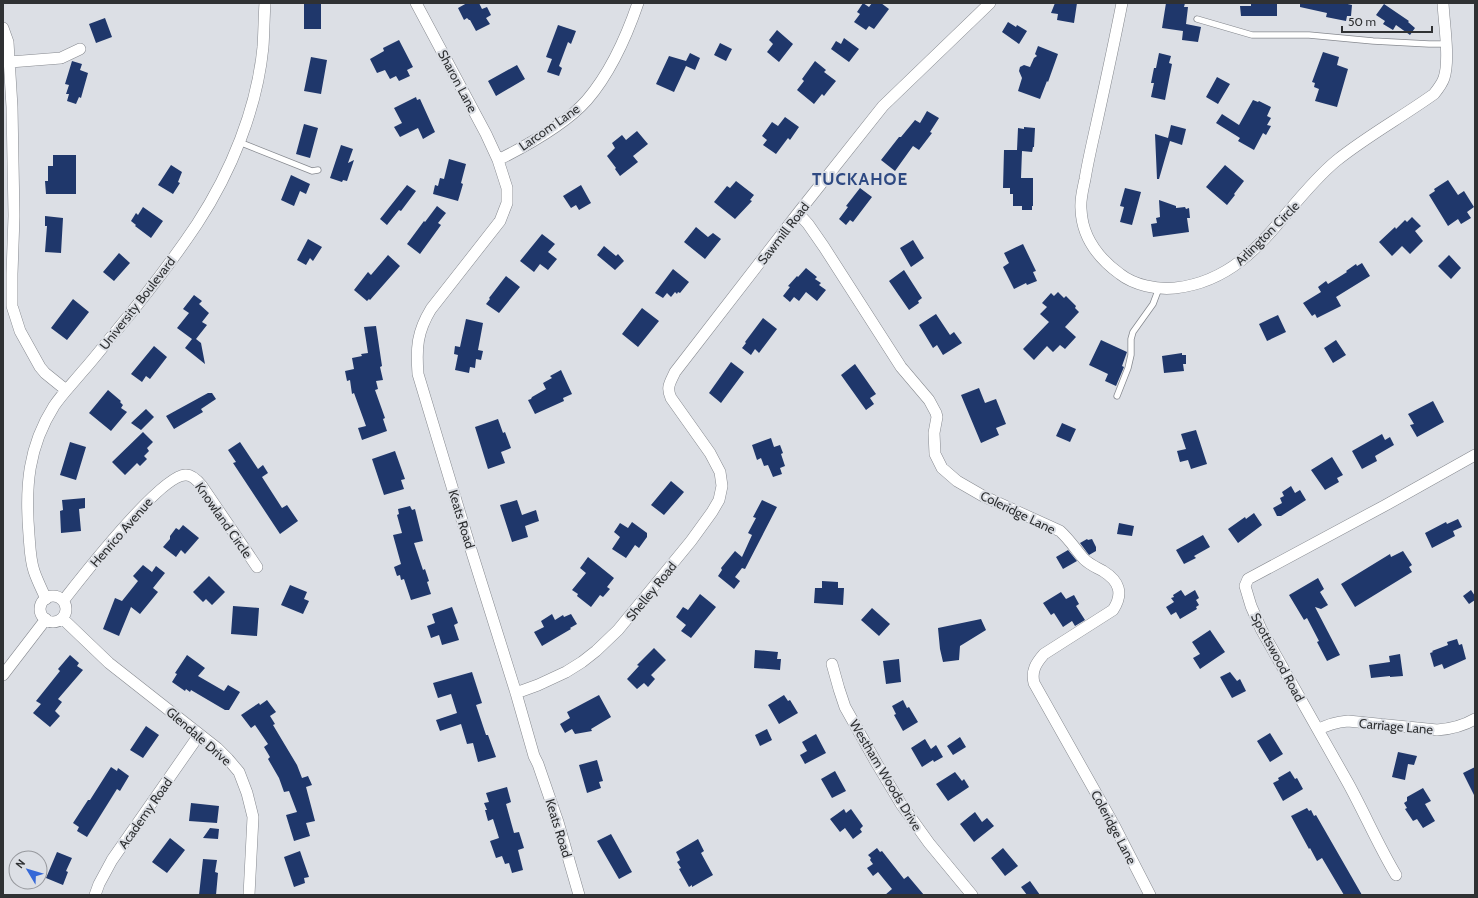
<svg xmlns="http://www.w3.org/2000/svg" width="1478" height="898" viewBox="0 0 1478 898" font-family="Cabin,sans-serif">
<rect width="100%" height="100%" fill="#dcdfe5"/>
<path fill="#1f376b" d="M304,3H321V29H304Z
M467,3H479L482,9L487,7L491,15L486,18L490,24L476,31L470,20H469L467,18L464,20L458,8Z
M863,3L869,7L872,3H881L889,9L874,29L869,26L866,30L854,22L860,14L857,12Z
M1055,3H1077L1074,23L1057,20L1058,14L1051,13Z
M1166,3H1185L1184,7H1188L1186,24L1201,27L1198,42L1182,40L1183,31L1162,28Z
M1251,3L1277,4V16H1241L1240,6H1251Z
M1300,3H1343L1352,5L1351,16H1347L1346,21L1326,17L1327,13L1300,7Z
M1384,4L1409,21L1408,22L1415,28L1410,35L1396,25L1393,30L1383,24L1385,21L1376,15Z
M105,18L112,37L96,43L89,24Z
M1008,22L1016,27L1017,25L1027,31L1019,44L1002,32Z
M558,25L576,31L571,44L568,42L559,66L562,68L559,76L547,72L552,59L546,57Z
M777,30L793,44L779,62L767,52L773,44L769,40Z
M844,38L859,49L849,62L831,49L836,41L841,44Z
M399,40L413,67L407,70L410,76L399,81L396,76L390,79L385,70L377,73L370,59L384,51L383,48Z
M720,43L732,49L726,61L714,55Z
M1038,46L1058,54L1048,82L1047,81L1040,99L1018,91L1022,78L1019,71L1020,67L1024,65L1030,67L1034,58L1037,56L1035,54Z
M1323,52L1339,57L1337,65L1348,69L1337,107L1315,101L1319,89L1314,87L1315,83L1312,82Z
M690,53L700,58L695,70L686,66L674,92L656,84L669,56L686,61Z
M1159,53L1171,56L1169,63L1172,64L1165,100L1151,97L1154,83H1151L1154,68H1156Z
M311,57L327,60L321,94L304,91Z
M72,61L82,64L80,70L88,73L81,98L79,97L76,104L67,101L69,94H66L69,85L65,84Z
M815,61L826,70L824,72L836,81L827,92L824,96L822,94L814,104L797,90L804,81L802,79Z
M517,65L525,79L496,96L488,81Z
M1217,77L1230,84L1218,104L1206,97Z
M416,97L417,100L420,99L435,132L423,139L418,128L400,137L394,127L402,123L394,108Z
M1253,100L1258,102L1259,101L1271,107L1267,116L1271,118L1267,125L1271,126L1266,135L1263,133L1254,150L1238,141L1240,138L1216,123L1222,114L1239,125Z
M927,111L939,118L930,132L932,133L919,150L913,146L895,171L881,160L899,137H901L915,120L920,123Z
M785,117L799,127L790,140L788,138L776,154L763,145L767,140L762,136L772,122L778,126Z
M304,124L318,128L310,158L296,154Z
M1171,125L1186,129L1182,145L1170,141L1159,179H1157L1155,134L1168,138Z
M1024,127L1035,128L1034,147H1033L1032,152L1022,151L1021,178H1033V206H1032V210H1022V206H1013V194H1010V188H1003L1004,150H1017L1018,128L1024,129Z
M637,131L648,144L633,156L638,162L620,176L615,169L616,168L607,156L615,148L612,143L622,135L626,140Z
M341,145L353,149L348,163L354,160L347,181L343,180L342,182L330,178Z
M53,155H76V194H46L45,181H48V166H53Z
M449,159L466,164L461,183L463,184L458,201L433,194L435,185L438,186L440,178L444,179Z
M171,165L182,172L178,182L180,183L173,194L158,185Z
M1225,165L1244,181L1234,194L1235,195L1227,205L1206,187Z
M291,175L310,184L306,194L300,191L294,206L281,200Z
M1448,180L1458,195L1464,191L1474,207L1467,212L1471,218L1461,224L1458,219L1448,226L1429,195L1435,191L1434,189Z
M736,181L754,195L750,200L752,201L735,219L714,202L727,186L730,188Z
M407,185L416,191L401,211L399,210L387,225L380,219Z
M581,185L591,203L579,210L576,205L571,208L563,196Z
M860,188L872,197L853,222L850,220L846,225L839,219L848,207L846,206Z
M1125,188L1141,192L1132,225L1120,222L1124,207L1120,206Z
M1159,200L1176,206V208L1185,207L1186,209L1189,208L1190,218H1187L1189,232L1153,237L1151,224L1157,223L1156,218L1160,217Z
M437,206L446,213L438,223L441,225L420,254L407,244L424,221L425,222Z
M143,207L163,221L151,238L135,226L136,225L131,221L136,213L138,215Z
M45,216L63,218L61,253L45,252L47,226H45Z
M1412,217L1421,226L1415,231L1423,241L1410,254L1402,246L1392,256L1379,242L1395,227L1396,229L1405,220L1407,222Z
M696,227L708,237L713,233L721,239L705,259L684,242Z
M542,234L555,244L548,252L557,259L548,270L540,264L534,272L520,261Z
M308,239L322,247L313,261L310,258L306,265L297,260Z
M913,240L924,258L911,267L900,248Z
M1023,244L1036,271L1033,272L1037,281L1027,285L1026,283L1014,289L1003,267L1009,263L1004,253Z
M604,246L616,256L618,254L624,261L615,270L597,255Z
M119,253L130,263L114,281L103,272Z
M388,255L400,266L370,300L369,299L367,301L354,290L368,272L371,275Z
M1449,255L1461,268L1451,279L1438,266Z
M1362,263L1370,276L1336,297L1341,306L1317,318L1315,314L1312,316L1303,303L1321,292L1318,287L1326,281L1328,284L1347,272L1346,271L1356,264L1357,266Z
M806,268L817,277L815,279L821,283L819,285L826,290L817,301L806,292L799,301L794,297L790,302L783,296L790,287L788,286L797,276L798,277Z
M673,269L689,282L680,293L678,292L677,294L675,292L671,297L667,293L663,298L655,293Z
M904,270L922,298L918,301L919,303L909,310L889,281Z
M506,276L520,287L499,313L486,304L490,299L489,298Z
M1058,292L1064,298L1066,296L1076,306L1075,308L1079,312L1065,327L1076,337L1065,349L1060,345L1053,352L1047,346L1034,360L1023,349L1049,322L1040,314L1047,307L1042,303L1051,293L1054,296Z
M194,295L202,301L199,304L209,313L202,322L207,325L196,339L201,343L205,364L185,348L192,339L177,328L189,313L183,309Z
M73,299L89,312L67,340L51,328Z
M642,308L659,321L638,347L622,334Z
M936,314L950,335L954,332L962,343L943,355L937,345L933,348L919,325Z
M1278,315L1286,332L1267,341L1259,324Z
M763,318L777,329L759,353L755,349L751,355L742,348L746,343L745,342Z
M466,319L483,323L478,350L483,351L481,360L476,359L475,368L470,367L469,373L455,370L458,355L454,354L455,346L460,347Z
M376,326L382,366L380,367L383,380L376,381L378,389L375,390L385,418L383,419L387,431L362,440L358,428L366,426L354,393L352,394L350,380L347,381L345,371L354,369L352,358L362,356L361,354L368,353L364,327Z
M1101,340L1127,352L1122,366L1124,367L1116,386L1105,381L1108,374L1089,365Z
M1336,340L1346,355L1333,363L1324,348Z
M154,346L167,357L150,379L146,376L142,382L131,374Z
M1182,353V355H1186V364H1183L1184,371L1164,373L1162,356Z
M731,362L744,372L721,403L709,393Z
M855,364L876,394L870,398L874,404L866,410L841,375Z
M561,370L572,394L563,398L564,401L535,414L528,400L531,399L532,397L546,389L543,383L552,378L550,376Z
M979,388L985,403L996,399L1006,424L996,428L999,435L981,443L961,395Z
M108,390L121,401L120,402L123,405L121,408L127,412L111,431L89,413Z
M208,393H212L216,399L201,409L203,412L174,429L166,416Z
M1433,401L1444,422L1417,437L1410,425L1414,424L1408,414Z
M146,409L154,417L141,430L131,423Z
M498,419L503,433L505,432L511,448L501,452L505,463L488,469L475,427Z
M1062,423L1076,429L1070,442L1056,436Z
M1196,430L1207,464L1191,469L1188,460L1180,462L1177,451L1186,449L1181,434Z
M143,432L153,442L147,448L149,451L144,456L147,459L140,466L137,463L125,475L112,462Z
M1382,434L1385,440L1390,437L1394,445L1375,456L1377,461L1362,469L1352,451Z
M771,438L774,447L780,445L783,453L781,454L785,466L780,468L782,474L773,477L768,465L764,466L761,458L757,460L752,445Z
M70,442L86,447L76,480L60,475Z
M240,442L258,469L263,465L268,473L262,477L282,508L287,505L298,521L280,534L233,463L236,462L228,450Z
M395,451L405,479L401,480L404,489L384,495L372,459Z
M1332,457L1343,475L1337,478L1339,482L1325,490L1311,470Z
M671,481L684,492L664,515L651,505Z
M1291,486L1295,493L1300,490L1306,500L1281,516H1277L1273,508L1282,503L1280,498L1284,496L1282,492Z
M85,498V508L79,509L81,531L61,533L60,511L63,510L62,500Z
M517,500L522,515L536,510L539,521L525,526L528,537L512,542L500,505Z
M762,500L777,507L745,569L742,568L735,577L740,581L734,589L718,576L722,570L721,568L735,551L742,557L752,535L748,533L756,518L753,517Z
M410,506L412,510L415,509L423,541L414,543L423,570L425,569L429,581L427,582L431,594L411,600L404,579L401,580L400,575L397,576L394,567L401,564L393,535L402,533L397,515L399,514L398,509Z
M1254,513L1262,525L1238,543L1228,529L1245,517L1246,519Z
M1458,519L1462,527L1453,531L1455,536L1432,548L1425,533L1446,522L1447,524Z
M632,522L647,533V537L639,548L635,545L626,558L612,549L620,537L614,532L620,523L628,528Z
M1119,523L1134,526L1132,536L1117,534Z
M183,525L199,538L185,554L181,550L176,557L163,547L170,539V536L176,528L179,530Z
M1203,535L1210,547L1194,556L1196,558L1184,564L1176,550Z
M1087,539L1088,540L1092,539L1096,547V551L1089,555L1080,543Z
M1068,550L1077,561L1063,569L1056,557Z
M1403,551L1412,565L1409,567L1412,572L1355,607L1341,584L1390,554L1391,557Z
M588,557L614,578L607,587L610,589L603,597L600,595L591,607L577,596L578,594L572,590L586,573L580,568Z
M143,565L152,572L156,566L165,573L153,588L158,592L140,614L131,607L119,636L103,629L115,598L122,601L138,581L133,576Z
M209,576L225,592L212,605L206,599L203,602L193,592Z
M1318,578L1324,589L1320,592L1328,605L1321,609L1315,607L1340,655L1327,661L1317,642L1319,641L1307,618L1304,620L1289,595Z
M822,581L838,582V588H844L843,605L814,603L815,588H822Z
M290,585L307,592L304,599L309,601L303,614L281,605Z
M1181,590L1185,596L1195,590L1199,598L1196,600L1199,605L1196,607L1197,609L1180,619L1176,612L1171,615L1166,607L1174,602L1171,598L1174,597L1173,595Z
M1471,590L1475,596V600L1469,604L1463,596Z
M1061,592L1066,599L1074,595L1079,604L1076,606L1085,620L1075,626L1072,621L1063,627L1054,613L1051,615L1043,603Z
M700,594L716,607L691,638L681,631L686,625L676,617L683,607L688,610Z
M233,606L259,608L257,636L231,634Z
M452,607L458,623L454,625L459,640L442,645L439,635L431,638L427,626L435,623L432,614Z
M872,608L890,624L879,636L861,620Z
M552,614L555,620L563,615L564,617L571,614L577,624L570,628L571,629L542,646L534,632L544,627L541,621Z
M981,619L986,630L960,646L959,660L943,662L940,649L938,628Z
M1210,630L1225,652L1200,669L1193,658L1200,654L1192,642Z
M1457,639L1459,645L1462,644L1466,659L1444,669L1442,664L1434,667L1430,653L1433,652L1432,651L1448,645L1447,642Z
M654,648L666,660L651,675L655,679L648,687L644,683L637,689L627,679L639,666L637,665Z
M755,650L778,652L777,659H781L780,670L754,668Z
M1400,654L1403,676L1390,677V676L1371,678L1369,665L1390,662L1389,656Z
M70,655L79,663L77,666L83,670L58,699L62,702L55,711L60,716L50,727L33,713L41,704L36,701L60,671L58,669Z
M187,655L205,668L198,676L224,691L228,685L240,692L229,710H225L191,690L190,692L186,689L185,691L172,682L177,674L175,673Z
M899,659L901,682L886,684L883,661Z
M472,672L482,703L476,705L486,735H488L496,757L478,762L473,743L467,744L461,724L440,731L436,720L457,713L451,694L438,698L433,683Z
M1230,672L1237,681L1240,679L1246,691L1232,698L1220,677Z
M599,695L611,717L591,729L592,731L575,734L572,729L565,733L560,724L570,718L567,712Z
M784,695L788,701L790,700L798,713L779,724L768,705Z
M267,700L276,712L270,716L275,724L273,725L297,765L302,778L308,776L312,785L306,787L315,821L306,823L310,836L294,841L286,815L297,812L289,791L284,792L279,778L268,759L270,757L264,747L268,744L255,725L251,728L241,715L259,703L260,705Z
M903,700L907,708L909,707L918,722L903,731L894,715L896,714L892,706Z
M146,726L159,735L143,758L130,750Z
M767,729L772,740L760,746L755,735Z
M1270,733L1283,754L1270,762L1257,741Z
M816,734L826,753L805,764L800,755L807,751L802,742Z
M960,737L966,747L953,755L947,746Z
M925,739L931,749L936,745L943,757L934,762L933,760L922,767L911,748Z
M1398,752L1417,756L1414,765L1408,764L1405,780L1392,777Z
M597,760L603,781L599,782L601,788L587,793L579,765Z
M111,767L117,771L118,768L129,776L120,791L117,789L87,837L77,831L79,827L73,823L88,800H90Z
M1475,767V797L1463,773Z
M835,771L846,791L832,798L821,779Z
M1290,771L1295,779L1297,778L1303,789L1283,801L1273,783L1279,780L1278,778Z
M955,772L962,781L964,779L969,787L948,801L936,784Z
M507,787L511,802L506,804L514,833L519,832L524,848L518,850L523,870L512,873L509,863L505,864L502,856L496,858L490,841L499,838L493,819L488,821L485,810H487L484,803L489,802L486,793Z
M1423,788L1431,801L1425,804L1435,821L1423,828L1417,819L1413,821L1405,809L1407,808L1404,803L1407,801V797Z
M191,803L219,806L217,823L189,821Z
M1307,808L1309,811L1311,810L1314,816L1316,815L1362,895H1344L1322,858L1317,861L1310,848L1309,849L1291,816Z
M844,809L846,813L851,809L863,826L860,829L862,832L853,839L845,828L840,832L830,819Z
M975,812L982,822L987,818L994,826L974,842L960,824Z
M210,828L219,829L218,839L203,838Z
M611,834L632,872L619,879L597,841Z
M170,838L185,850L167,873L152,862Z
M698,839L704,851L701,853L713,875L692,887V885L689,887L679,869L681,868L677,862L680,860L676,852Z
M877,848L880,852L882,851L904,879L908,876L924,895H885L892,889L878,872L873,876L867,868L873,864L870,860L871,858L868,855Z
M1003,848L1018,866L1005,876L991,858Z
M300,851L309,877L304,878L305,883L294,887L284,857Z
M57,852L72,858L66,871L68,872L63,885L46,878Z
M203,859L217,860L215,872L218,873L216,895H199Z
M1030,881L1040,895H1027L1021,887Z"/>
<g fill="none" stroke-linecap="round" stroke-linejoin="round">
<g stroke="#86898f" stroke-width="7">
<path id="lane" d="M1197,19L1252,35H1309L1373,41L1429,44H1446
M239,142L312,171L318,170
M1117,396L1128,368L1131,355V339L1133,332L1153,304L1159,288"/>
</g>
<g stroke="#86898f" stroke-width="12">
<path id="street" d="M416,3L486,134L498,160L507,188V203L500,221L431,309C417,332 416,348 418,374L468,540L516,693L534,756L538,764L558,822L579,895
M1122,3C1114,44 1105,85 1096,126C1092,144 1088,161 1085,179C1083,189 1080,199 1081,209C1082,237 1098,258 1120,274C1134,285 1157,290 1175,288C1255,279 1281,207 1336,161C1367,136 1402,117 1434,94C1438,89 1442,84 1444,78C1450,60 1444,23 1443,3
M3,28L8,42L12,107L14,216L12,274V306L20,331L40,367L45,373L66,390
M10,62L61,58L80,49
M498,160C526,146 566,124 587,100C611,72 626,38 638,3
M798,213L808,224L824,247L901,367L929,400L936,413L937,417L934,433L935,454L942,468L957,481L983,496L1060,531C1070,540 1076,550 1084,559C1090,565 1096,567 1103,571C1119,581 1124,593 1113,610L1044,654C1036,663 1031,671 1034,683L1114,825L1150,895
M40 609a13 13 0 1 1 26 0a13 13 0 1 1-26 0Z
M46,599C42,590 37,580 34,571C30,559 30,547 29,535C25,487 28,447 54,406C62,394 73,383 82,372C92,361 102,348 112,336C142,300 171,263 197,224C231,172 257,109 263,47C264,32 264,17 265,3
M63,601C81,578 160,476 185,475C192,474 198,481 202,486L257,567
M63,619L109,663L217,748L228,759L239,772L247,793L253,817L249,895
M832,664L839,689L845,707L877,764L901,804L929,843L972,895
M3,675L46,619
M516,693L538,685L566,672L582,662L596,651L618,630L691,541L712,512L719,500L722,486L720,472L710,453L671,398C666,387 670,383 675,372L798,213L883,106L990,3
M1318,730C1328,724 1336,722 1348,721L1437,730C1451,729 1463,726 1475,719
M1396,875C1378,845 1365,814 1348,783C1319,732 1290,681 1261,629L1251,606L1245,586L1248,579L1384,506L1475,455
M95,895L99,884L112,860L199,735"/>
</g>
<use href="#lane" stroke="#fff" stroke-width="5.5"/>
<use href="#street" stroke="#fff" stroke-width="11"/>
</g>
<g text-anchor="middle" stroke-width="4" stroke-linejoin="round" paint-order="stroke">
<g font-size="13" fill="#2f3133" stroke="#dcdfe5">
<text transform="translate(458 81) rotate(62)" y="5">Sharon Lane</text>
<text transform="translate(549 127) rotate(-35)" y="5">Larcom Lane</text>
<text transform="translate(783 233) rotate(-52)" y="5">Sawmill Road</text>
<text transform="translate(1267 233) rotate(-45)" y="5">Arlington Circle</text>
<text transform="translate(137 303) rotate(-52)" y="5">University Boulevard</text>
<text transform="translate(1018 512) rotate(26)" y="5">Coleridge Lane</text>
<text transform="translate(462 519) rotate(73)" y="5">Keats Road</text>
<text transform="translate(224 520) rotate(55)" y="5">Knowland Circle</text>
<text transform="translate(121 532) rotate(-49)" y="5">Henrico Avenue</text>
<text transform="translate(651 591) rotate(-51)" y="5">Shelley Road</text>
<text transform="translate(1278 657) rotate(62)" y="5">Spottswood Road</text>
<text transform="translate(1396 726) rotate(5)" y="5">Carriage Lane</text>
<text transform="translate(199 736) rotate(41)" y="5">Glendale Drive</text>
<text transform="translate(886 775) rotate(59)" y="5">Westham Woods Drive</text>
<text transform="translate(145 813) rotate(-55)" y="5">Academy Road</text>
<text transform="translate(1114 827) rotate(62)" y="5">Coleridge Lane</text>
<text transform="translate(559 828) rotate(73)" y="5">Keats Road</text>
</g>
<g font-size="17" font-weight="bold" letter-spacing="1" fill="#2e4982" stroke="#dcdfe5">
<text x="860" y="185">TUCKAHOE</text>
</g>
</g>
<rect width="1478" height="898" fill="none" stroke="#2f3133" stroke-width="8"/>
<g transform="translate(28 870) rotate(308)"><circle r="19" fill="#dcdfe5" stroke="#97999e"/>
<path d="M0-3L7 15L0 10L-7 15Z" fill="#3568d7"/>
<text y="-6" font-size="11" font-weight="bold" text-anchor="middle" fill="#2f3133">N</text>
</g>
<path d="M1342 26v6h90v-6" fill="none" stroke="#2f3133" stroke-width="2"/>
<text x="1348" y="26" font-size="12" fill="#2f3133" stroke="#dcdfe5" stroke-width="3" paint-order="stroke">50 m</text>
</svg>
